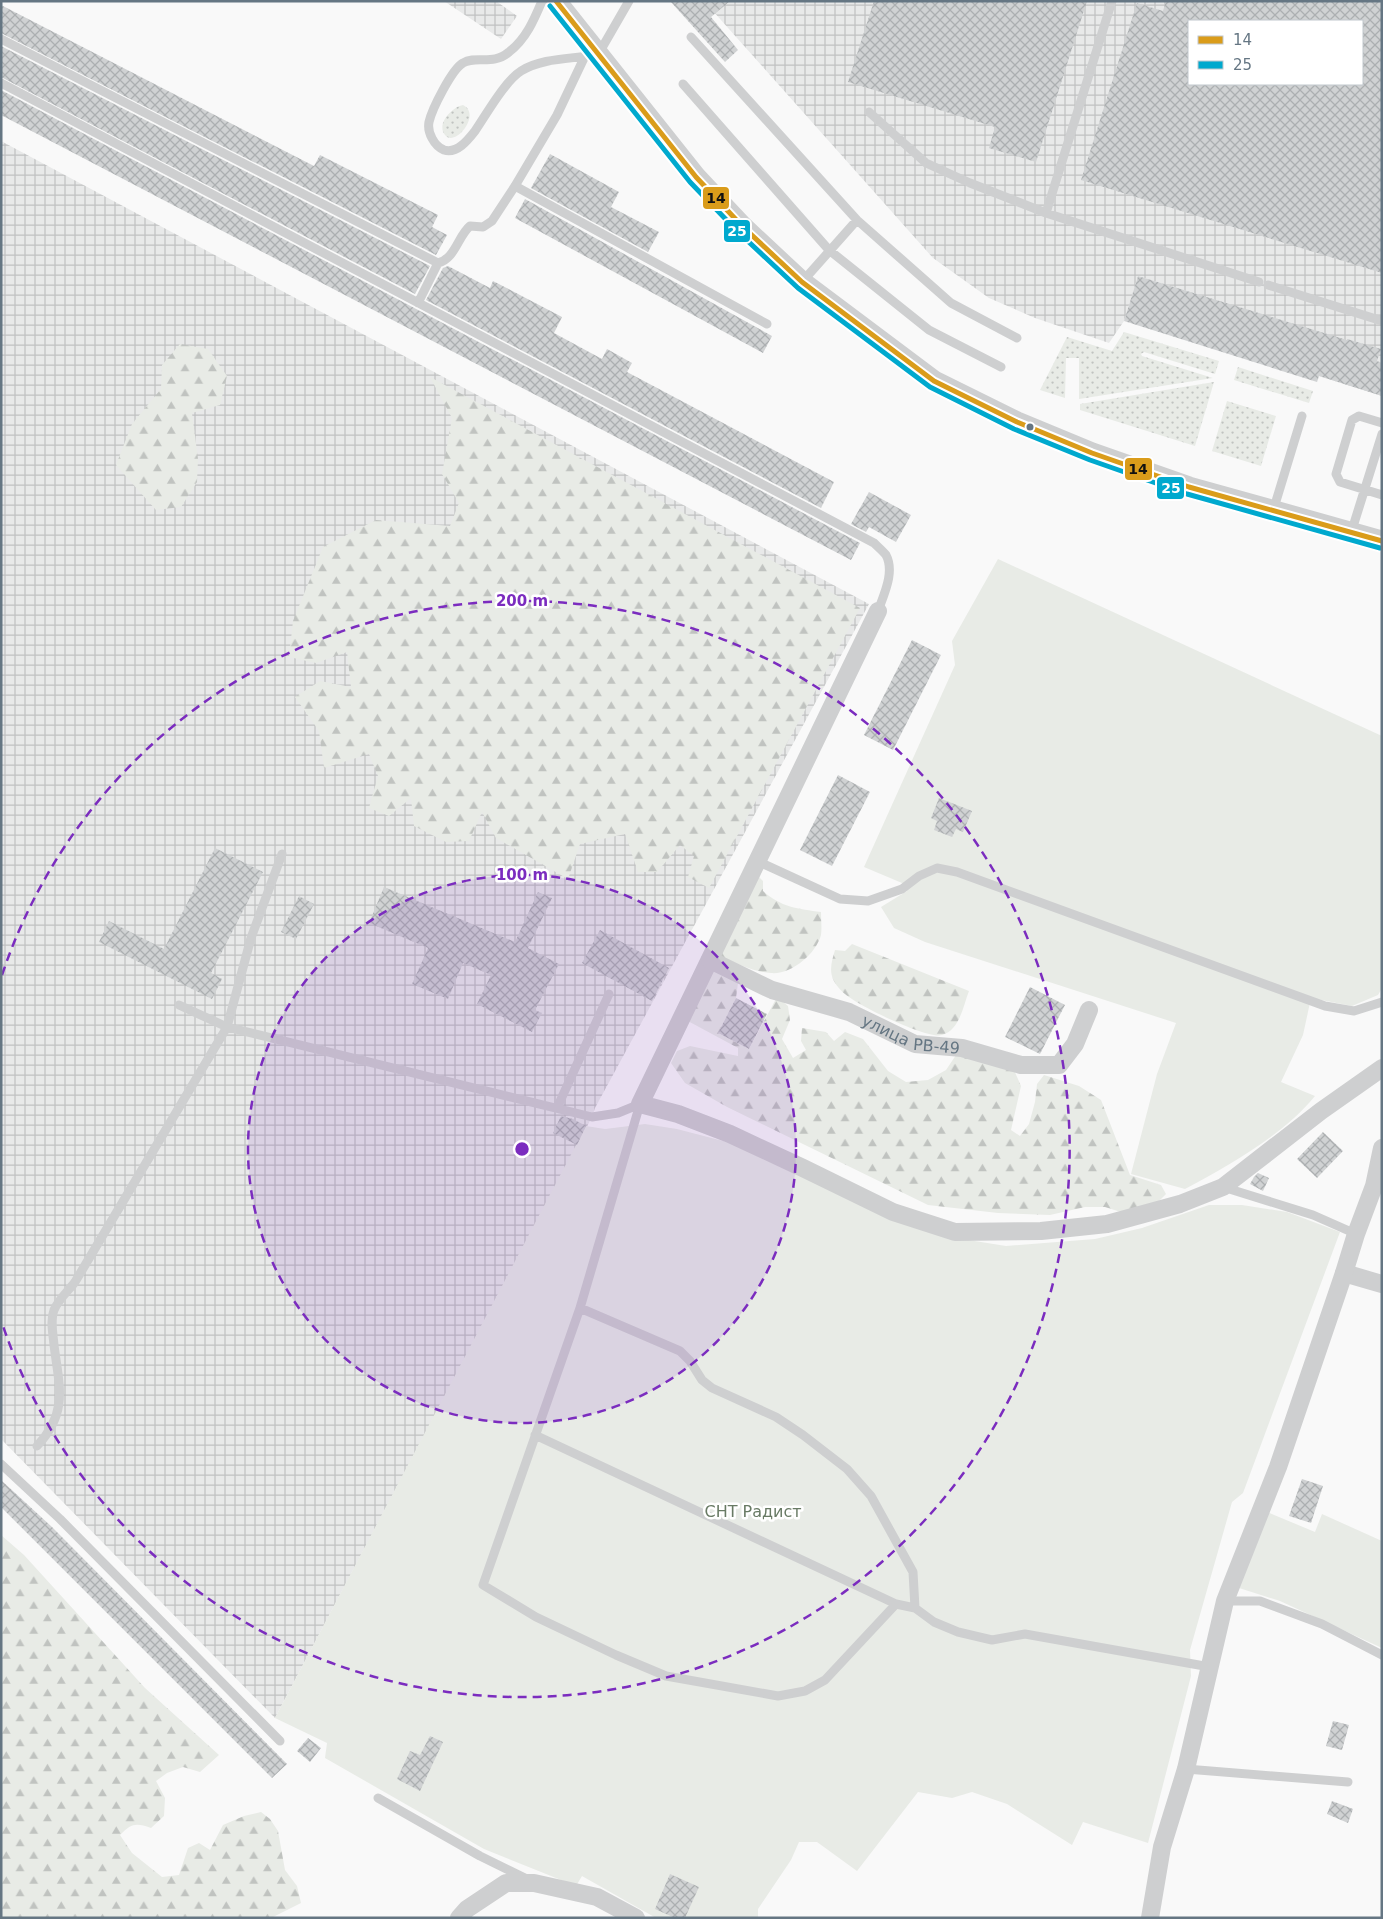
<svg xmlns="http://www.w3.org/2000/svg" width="1383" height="1919" viewBox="0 0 1383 1919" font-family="'DejaVu Sans',sans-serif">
<defs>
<pattern id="industrial-grid" width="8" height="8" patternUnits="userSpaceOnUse" patternTransform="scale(1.25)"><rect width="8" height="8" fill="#e8e9e9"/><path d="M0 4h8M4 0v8" fill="none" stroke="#c0c1c2"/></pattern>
<pattern id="grass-dots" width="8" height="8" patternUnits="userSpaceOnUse" patternTransform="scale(1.25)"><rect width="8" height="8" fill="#e8ebe6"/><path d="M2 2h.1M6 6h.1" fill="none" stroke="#c0c3c0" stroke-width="1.8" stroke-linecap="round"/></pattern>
<pattern id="forest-firs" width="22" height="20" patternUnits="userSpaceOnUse" patternTransform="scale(1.25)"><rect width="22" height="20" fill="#e8ebe6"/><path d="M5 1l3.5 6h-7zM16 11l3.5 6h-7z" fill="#c0c3c0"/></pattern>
<pattern id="building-cross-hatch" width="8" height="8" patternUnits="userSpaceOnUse" patternTransform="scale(1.25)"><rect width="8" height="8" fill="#d0d2d3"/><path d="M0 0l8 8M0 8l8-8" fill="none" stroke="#acafb1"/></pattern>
</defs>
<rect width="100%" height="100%" fill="#f9f9f9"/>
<path fill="url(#industrial-grid)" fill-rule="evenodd" d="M444,1H496L517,16L501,39Z
M704,1H1382V396L1319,376L1331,336L1138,276L1124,321L1109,343L1035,318L989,298L933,258ZM1189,21H1362V84H1189Z
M1,141L869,604L595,1108L592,1117L275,1718L1,1439Z"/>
<path fill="url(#grass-dots)" d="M463,105C482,114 455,148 445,135C436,124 452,107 463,105Z
M1124,332L1219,361L1215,374L1144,352L1141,354L1142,356L1213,378L1079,399V358H1066L1065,398L1040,390L1067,337L1112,351Z
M1238,367L1313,391L1309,403L1234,380Z
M1214,382L1195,446L1080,410V404Z
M1227,401L1276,416L1261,466L1212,451Z"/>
<path fill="url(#forest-firs)" d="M180,344L208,349L227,376L220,405L192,413L198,459L197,482L181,507L156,510L116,465L132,424L161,389L162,365Z
M430,377L860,608L709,888L688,877L694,856L680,845L657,872H638L625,834L580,844L568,879L496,838L482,812L469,841L446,842L414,826L411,798L389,816L369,808L378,776L369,754L324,768L319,731L295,697L320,681L351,687L347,652L316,663L289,657L293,621L323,547L376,520L450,526L459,503L442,474L452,418Z
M757,875L763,881V891C780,907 799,909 821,912C821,919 822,928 821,935C816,954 791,975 771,973C753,972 736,963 720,956Z
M852,944L969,991C963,1006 960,1030 942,1035C928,1040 857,1005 845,994C841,991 835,984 833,979C829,970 832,960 835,950L845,951Z
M711,968L738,983L736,998L718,1033L749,1049L777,997L788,1006L790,1020L782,1039L793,1058L806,1050L801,1041L802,1028L826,1032L834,1041L845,1032L863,1039L888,1071L906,1082L928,1080L946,1070L958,1052L1014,1070L1021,1086L1011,1130L1020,1136L1029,1124L1035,1102L1037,1084L1044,1075L1079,1086L1101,1100L1130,1175L1161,1185L1166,1194L1157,1203L1124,1213L1105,1207H1085L1050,1215L998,1213L928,1205L727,1107L685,1083L671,1063L677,1051L690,1046L738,1056V1048L686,1020Z
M1,1535L24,1555L145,1688L219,1755L200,1772L183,1767L167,1773L156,1781L165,1798L164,1816L151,1828C136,1823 132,1823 120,1835L132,1853L162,1877L179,1875L188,1848L199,1843L210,1850L223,1825L244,1816L261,1812L270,1819L278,1831L285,1870L297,1886L301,1903L271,1918H1Z"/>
<path fill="#e8ebe6" d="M998,559L1382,736V988L1378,995L1352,1006L1311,998L1303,1035L1281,1082L1315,1096C1282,1136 1230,1165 1185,1189L1131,1174L1157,1074L1176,1023L925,942L894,928L881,907L907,891L902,883L864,867L955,665L952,641Z
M645,1124L677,1129L727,1142L956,1238L1006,1246L1095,1239L1142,1228L1209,1205H1242L1287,1212L1340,1232L1243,1493L1232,1502L1190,1650L1191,1676L1148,1843L1083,1822L1072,1845L1007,1804L972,1792L952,1798L918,1792L857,1871L817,1842H799L791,1860L758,1909V1918H656L582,1876L576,1886L484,1849L325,1758L327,1743L275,1718L586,1126L605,1129Z
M1267,1512L1315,1532L1322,1514L1382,1541V1648L1280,1601L1239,1588Z"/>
<path fill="url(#building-cross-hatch)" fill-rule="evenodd" d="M670,1H730L711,17L738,50L725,62Z
M874,1H1087L1036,162L989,148L995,127L848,82Z
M1166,1H1382V273L1081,180L1137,3L1163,11ZM1189,21H1362V84H1189Z
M1,5L314,166L320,155L438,215L432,227L447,235L436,255L1,33Z
M1,46L430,266L415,294L1,77Z
M1,90L860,543L851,560L1,115Z
M550,154L619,192L611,207L659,232L648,252L531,188Z
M525,199L772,336L763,353L515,218Z
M448,266L490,288L493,281L562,317L554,333L602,359L607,349L632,363L627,372L834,482L821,508L426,300L443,268Z
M1138,276L1347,340V339L1381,349L1377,361L1382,363V396L1319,376L1317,382L1124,321Z
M869,492L911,515L896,542L869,527L866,532L851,524Z
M912,640L941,655L893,750L864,735Z
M838,775L870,792L832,866L800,850Z
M939,798L972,811L963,832L956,829L952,837L934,830L937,821L931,818Z
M215,848L263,872L211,973L222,979L212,999L99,942L109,921L164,949Z
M384,887L515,942L538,892L552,898L528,948L559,964L535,1010L542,1013L532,1032L477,1004L491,975L463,963L448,999L412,984L428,948L369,923Z
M299,896L314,904L296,939L281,932Z
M600,930L669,968L652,1001L582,963Z
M1030,987L1065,1005L1040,1054L1005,1037Z
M736,998L767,1014L749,1049L718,1033Z
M561,1116L573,1119L586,1126L577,1145L553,1133Z
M1323,1132L1343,1151L1317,1178L1297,1159Z
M1258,1173L1269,1178L1263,1191L1250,1184L1254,1177Z
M1302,1479L1323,1486L1311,1523L1289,1516Z
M1,1480L52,1527L287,1764L272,1778L1,1507Z
M1333,1721L1349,1725L1342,1750L1326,1746Z
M430,1736L443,1742L420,1791L397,1779L410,1751L420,1755Z
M308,1738L321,1748L310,1762L297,1751Z
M1332,1801L1353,1809L1348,1823L1327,1814Z
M670,1874L699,1887L685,1918H675L655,1909Z"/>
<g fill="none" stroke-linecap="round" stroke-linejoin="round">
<path stroke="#cecfd0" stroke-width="9" d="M542,1C534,20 526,39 509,52C493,66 476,55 463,63C452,69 432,109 429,122C427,132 434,146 444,150C457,154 468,140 475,131C486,115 505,81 521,71C540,59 566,59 588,56
M691,37L857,220L951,303L1017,338
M1,39L438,263C455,259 458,236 470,226L483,227L492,221L515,186L557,115L585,56
M599,53L629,1
M1,83L874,543C877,546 883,551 886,555C895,572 884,594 878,611
M683,84L829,250L929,330L1001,367
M869,112L926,163L970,183L1046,213L1259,282
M515,186L767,324
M1046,213L1112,1
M802,282L857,220
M1268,285L1382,321
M418,303L438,263
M1382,423L1359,416L1352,420L1336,474L1340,482L1382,495
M1273,511L1302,416
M1351,533L1382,434
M757,861L840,899L868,901L902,889L919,876L937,868L957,872L1325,1006L1354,1011L1382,1002
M179,1005L227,1027L592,1117L618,1113L640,1104
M640,1104L580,1308L483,1585L536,1617L616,1655L666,1676L778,1696L805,1691L825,1680L896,1604
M557,1108L609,994
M1223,1187L1313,1215L1356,1234
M580,1308L680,1351L690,1361L702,1380L712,1388L776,1417L803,1435L847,1469L871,1496L913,1572L915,1608
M535,1435L896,1604L915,1608L934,1622L958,1632L992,1640L1025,1634L1210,1667
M37,1446C69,1412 59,1386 54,1345C53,1333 50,1321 54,1310C58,1300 69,1290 75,1282L227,1027L251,938L282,854
M1,1464L60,1519L280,1741
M1225,1601H1260L1322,1624L1382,1655
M1186,1769L1348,1782
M378,1798L480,1856L527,1879"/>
<g stroke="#cecfd0" stroke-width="18">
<path d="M878,611L640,1104L678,1114L730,1134L803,1168L893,1212L955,1232L1041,1231L1107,1224L1180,1204L1223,1187L1321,1111L1382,1068"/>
<path id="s1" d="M710,960L772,990L849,1012L915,1044L962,1048L1021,1065H1059L1075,1044L1089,1010"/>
<path d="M1344,1273L1382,1284"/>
<path d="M459,1918L467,1909L506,1883H534L597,1897L636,1918"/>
<path d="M1150,1918L1162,1847L1186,1769L1225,1601L1278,1467L1344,1273L1356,1234L1374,1186L1382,1148"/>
</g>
<path stroke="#cecfd0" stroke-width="21" d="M556,1L696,177L742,226L802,282L934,381L1017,422L1092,453L1189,487L1382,541"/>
<g stroke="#fff" stroke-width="9">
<path id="bus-1" d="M556,1L696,177L742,226L802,282L934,381L1017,422L1092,453L1189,487L1382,541"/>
</g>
<g stroke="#fff" stroke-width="9">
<path id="bus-2" d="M550,6L690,182L737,231L798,288L930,387L1014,429L1090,460L1187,494L1380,548"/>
</g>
<use href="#bus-1" stroke="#da9c1a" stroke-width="5"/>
<use href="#bus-2" stroke="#00a9ce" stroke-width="5"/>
</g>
<circle cx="522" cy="1149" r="274" fill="#7b2cbf" fill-opacity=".12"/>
<g fill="none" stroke="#7b2cbf" stroke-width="2.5" stroke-dasharray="9 6">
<circle cx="522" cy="1149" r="274"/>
<path d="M2 975A548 548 0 1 1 2 1323"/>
</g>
<circle fill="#657683" stroke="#fff" stroke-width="2" cx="1030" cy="427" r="4.5"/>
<g text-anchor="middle" stroke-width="5" stroke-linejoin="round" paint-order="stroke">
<g font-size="16" fill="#657683" stroke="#fff">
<text dy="6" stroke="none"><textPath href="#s1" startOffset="216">улица РВ-49</textPath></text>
</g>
<g font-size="16" fill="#687a64" stroke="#fff">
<text x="753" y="1517">СНТ Радист</text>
</g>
</g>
<circle cx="522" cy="1149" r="8" fill="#7b2cbf" stroke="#fff" stroke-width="2.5"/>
<g font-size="15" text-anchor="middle" font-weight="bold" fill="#7b2cbf" stroke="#fff" stroke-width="5" stroke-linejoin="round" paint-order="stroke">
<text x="522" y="606">200 m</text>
<text x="522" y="880">100 m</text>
</g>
<g stroke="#fff" stroke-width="2">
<rect x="702" y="186" width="28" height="24" rx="5" fill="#da9c1a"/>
<rect x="723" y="219" width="28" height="24" rx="5" fill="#00a9ce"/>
<rect x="1124" y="457" width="29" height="24" rx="5" fill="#da9c1a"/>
<rect x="1156" y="476" width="29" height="24" rx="5" fill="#00a9ce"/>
</g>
<g font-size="14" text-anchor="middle" font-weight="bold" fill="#fff">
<text x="737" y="236">25</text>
<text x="1171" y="493">25</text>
</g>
<g font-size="14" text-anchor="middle" font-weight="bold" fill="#111">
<text x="716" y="203">14</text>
<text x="1138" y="474">14</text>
</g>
<rect width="1383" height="1919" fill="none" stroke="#657683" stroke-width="5"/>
<rect x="1188" y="20" width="175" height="65" fill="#ffffff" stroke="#c1c8cd"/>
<rect x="1198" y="36" width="25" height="8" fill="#da9c1a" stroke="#c1c8cd"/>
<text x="1233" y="45" font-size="15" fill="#657683">14</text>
<rect x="1198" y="61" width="25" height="8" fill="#00a9ce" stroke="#c1c8cd"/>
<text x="1233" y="70" font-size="15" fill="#657683">25</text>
</svg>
